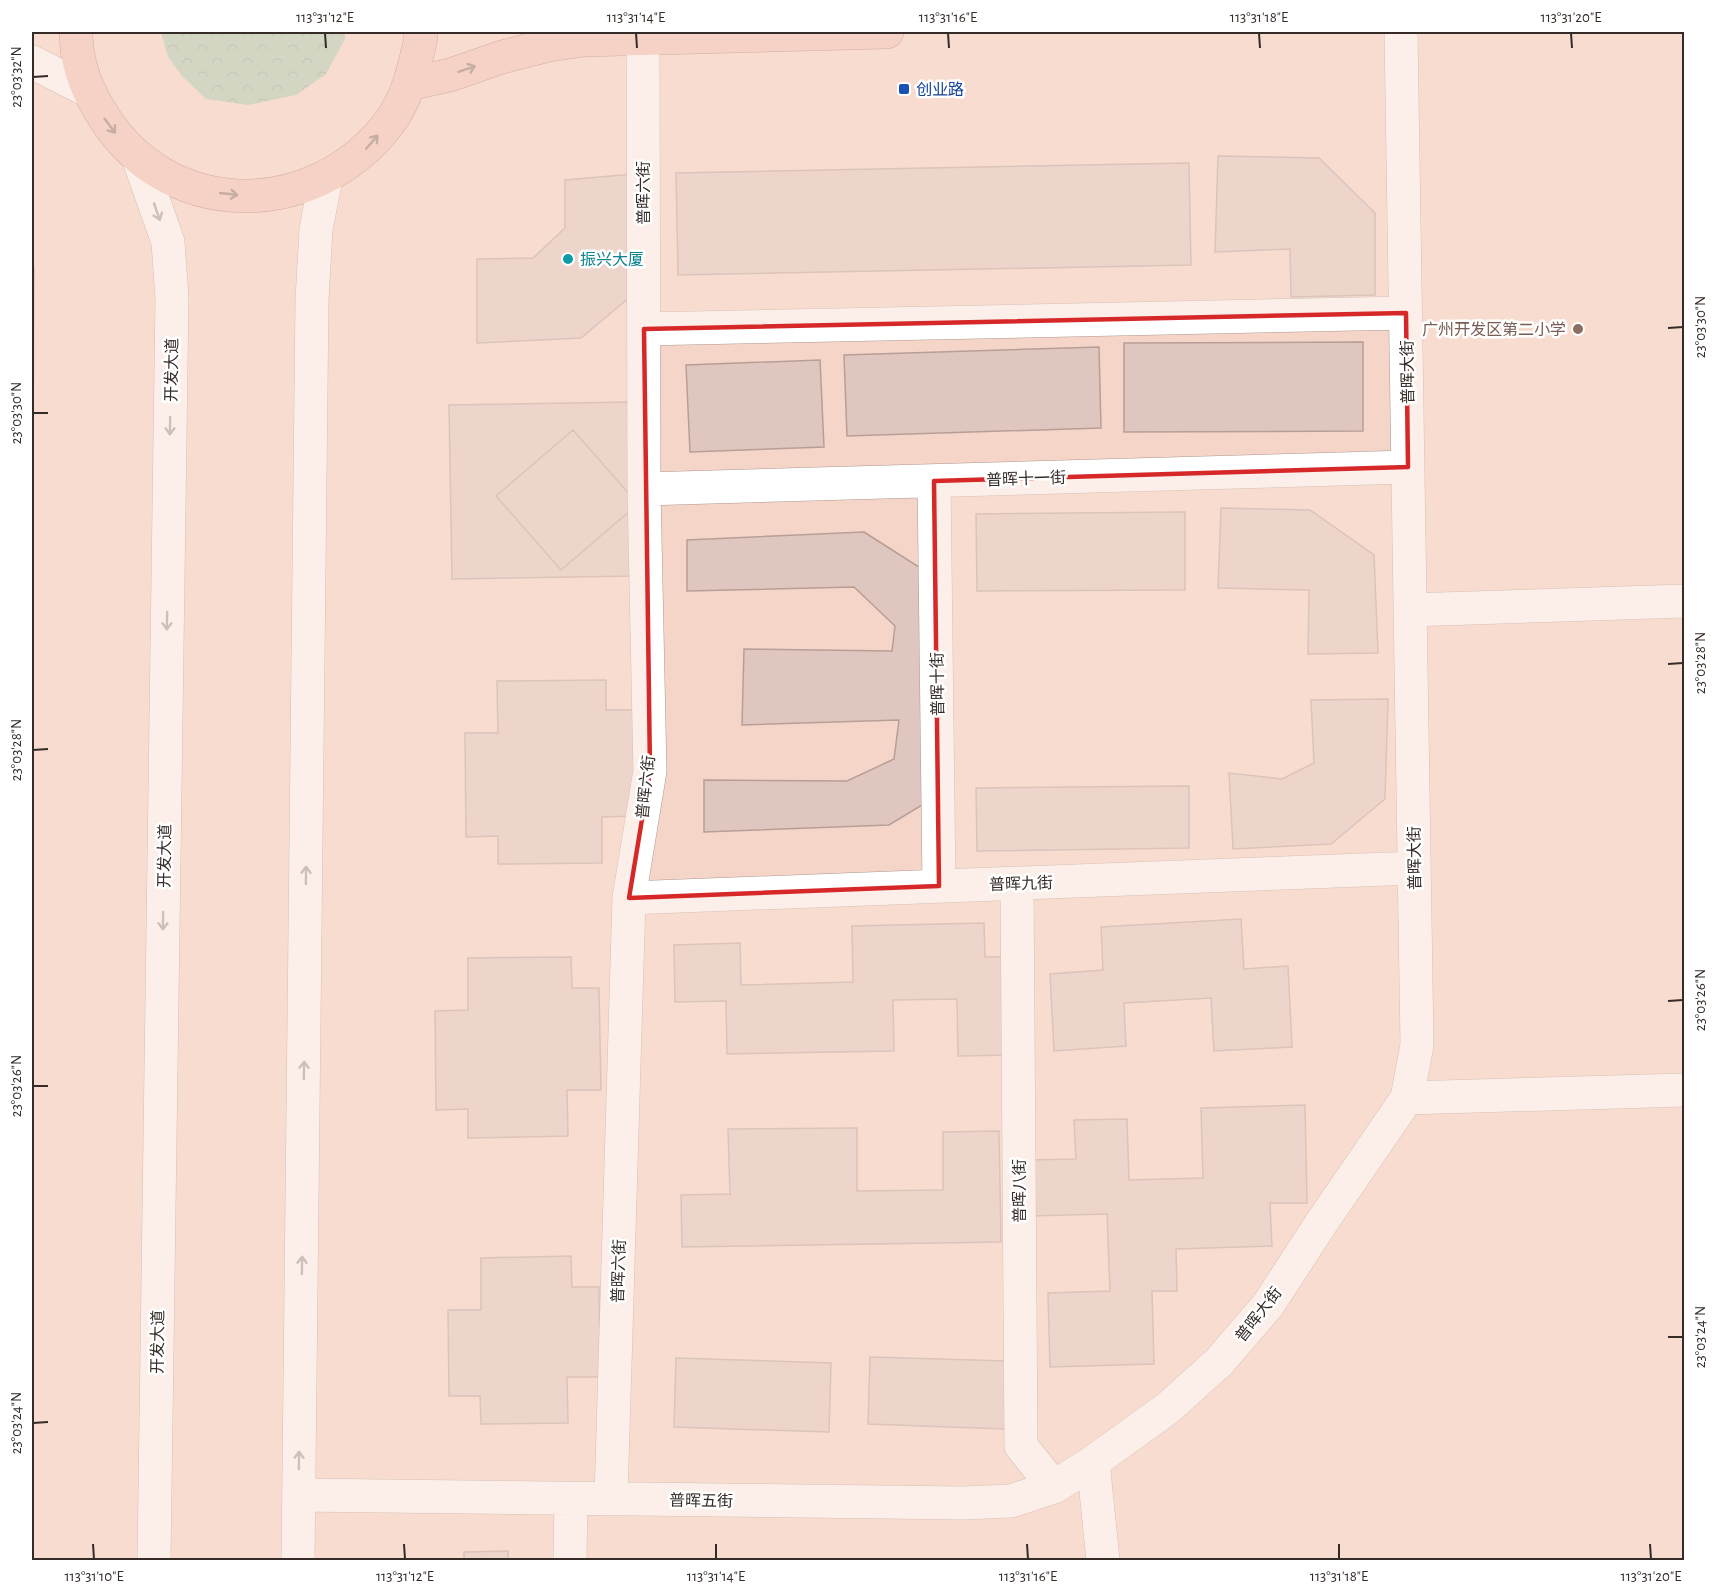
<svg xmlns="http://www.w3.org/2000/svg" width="1716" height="1592" viewBox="0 0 1716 1592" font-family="'Alegreya Sans','Noto Sans SC',sans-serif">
<defs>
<pattern id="forest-crowns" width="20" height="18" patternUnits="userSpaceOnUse" patternTransform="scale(1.5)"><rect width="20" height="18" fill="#a7c7ad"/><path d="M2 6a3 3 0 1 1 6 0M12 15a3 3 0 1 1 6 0" fill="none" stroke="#90ab95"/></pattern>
</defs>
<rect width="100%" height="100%" fill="#f9e1d7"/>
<path fill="#f5d5c7" d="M32,32H1684V1560H32Z"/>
<path fill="url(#forest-crowns)" d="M161,32H345V39L326,74L296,95L248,105L206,99L182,76L168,57Z"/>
<path fill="#dfc6bf" stroke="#b79f98" stroke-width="1.5" d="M1218,156L1319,158L1375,213V295L1291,297L1290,249L1215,252Z
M1189,163L1191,265L678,275L676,173Z
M634,174L631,296L581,338L477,343V259L533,258L565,228V180Z
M32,268H34L32,615Z
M1363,342V431L1124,432V343Z
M1099,347L1101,428L847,436L844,355Z
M820,360L824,447L690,452L686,365Z
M632,402L635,576L452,579L449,405Z
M573,430L638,504L561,570L496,496Z
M1221,508L1310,510L1374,555L1378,653L1308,654L1309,590L1218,588Z
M1185,512V590L977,591L976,514Z
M864,532L922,569L927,802L889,825L704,832V780L847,781L894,759L899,720L742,725L744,649L892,651L895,626L854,587L687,591V540Z
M606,680V710H633L635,816L602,817V863L498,864V836L466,837L465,733H498L497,681Z
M1388,699L1385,799L1331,844L1233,849L1229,773L1282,779L1314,763L1311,700Z
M1189,786V848L977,851L976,788Z
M1241,919L1244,969L1288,966L1292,1047L1214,1051L1211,998L1124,1003L1126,1046L1054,1051L1050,974L1103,970L1101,927Z
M984,923L985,957H1011L1014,1055L958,1056L957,999L893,1000L894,1051L727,1054L726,1001L675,1002L674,945L740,943L741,985L853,982L852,926Z
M571,957L572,988H599L601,1090H567L568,1136L468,1138V1109L436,1110L435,1011L468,1010V958Z
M1305,1105L1307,1203H1270L1272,1246L1176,1249L1177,1291H1152L1154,1364L1050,1367L1048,1293L1110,1291L1107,1214L1029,1216L1028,1160L1076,1159L1074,1120L1127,1119L1129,1180L1203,1178L1201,1108Z
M857,1128V1191L943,1190V1132L999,1131L1001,1242L682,1247L681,1195L730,1194L728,1129Z
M571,1256L572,1287H599L600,1377H567L568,1423L481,1424L480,1396H449L448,1310H481V1258Z
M870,1357L1007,1361L1005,1429L868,1424Z
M676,1358L831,1363L829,1432L674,1427Z
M508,1551V1560H464V1552Z"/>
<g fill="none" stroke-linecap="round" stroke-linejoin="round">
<g stroke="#ae978e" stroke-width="34">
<path id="minor" d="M644,329L1406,313
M934,481L939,886
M644,489L1408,467
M1410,610L1684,601
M1017,884L1021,1446L1054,1487
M629,898L1414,868
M1407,1098L1684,1090
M299,1495L963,1503L1011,1501L1054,1487L1093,1462
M611,1498L629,898L650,771L644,489L643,38
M570,1560L571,1499
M1103,1560L1093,1462L1168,1408L1219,1362L1268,1305L1322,1222L1407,1098L1417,1045L1401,32"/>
</g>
<g stroke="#ae978e" stroke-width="34">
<path id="tertiary" d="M32,62L89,91
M138,157L168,242L172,298L154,1560
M298,1560L312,300L316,229L326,178"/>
</g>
<g stroke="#a86e5d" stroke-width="34">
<path id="primary" d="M76,32C76,59 85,86 99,109C163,222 313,223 389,123C408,98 414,68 421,38L420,32
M410,84L450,75L502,57L549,45L584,40L887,32"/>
</g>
<use href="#minor" stroke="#fff" stroke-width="33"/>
<use href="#tertiary" stroke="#fff" stroke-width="33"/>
<use href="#primary" stroke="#f0beaf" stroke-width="33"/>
</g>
<defs><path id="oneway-shaft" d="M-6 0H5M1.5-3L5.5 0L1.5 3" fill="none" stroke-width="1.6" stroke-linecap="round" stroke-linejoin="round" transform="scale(1.5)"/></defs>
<g stroke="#896e65">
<use href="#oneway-shaft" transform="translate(467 69) rotate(-19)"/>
<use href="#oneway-shaft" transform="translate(110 126) rotate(53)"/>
<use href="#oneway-shaft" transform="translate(372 142) rotate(-49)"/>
<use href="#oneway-shaft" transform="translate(229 194) rotate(6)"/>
</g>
<g stroke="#9a9694">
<use href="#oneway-shaft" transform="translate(157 212) rotate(71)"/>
<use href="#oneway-shaft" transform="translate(170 426) rotate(91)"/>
<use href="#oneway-shaft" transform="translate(167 621) rotate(91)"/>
<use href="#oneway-shaft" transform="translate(306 875) rotate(-89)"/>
<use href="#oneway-shaft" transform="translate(163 921) rotate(91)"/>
<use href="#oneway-shaft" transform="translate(304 1070) rotate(-89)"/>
<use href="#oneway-shaft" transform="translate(302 1265) rotate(-89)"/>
<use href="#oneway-shaft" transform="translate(299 1460) rotate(-89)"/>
</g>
<path d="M0 0H1716V1592H0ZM1406,313L1408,467L934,481L939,886L629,898L650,771L644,329Z" fill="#f9e1d7" fill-opacity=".55" fill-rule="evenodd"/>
<path fill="none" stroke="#d62828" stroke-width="4.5" stroke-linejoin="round" d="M1406,313L1408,467L934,481L939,886L629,898L650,771L644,329Z"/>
<path fill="none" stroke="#352c28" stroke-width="2" d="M325,33L326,48M636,33L637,48M948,33L949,48M1259,33L1260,48M1571,33L1572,48M33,77L48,76M1668,328L1683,327M33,413H48M1668,664L1683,663M33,750L48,749M1668,1001L1683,1000M33,1086H48M1668,1337H1683M33,1423L48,1422M93,1544L94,1559M404,1544L405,1559M716,1544V1559M1027,1544L1028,1559M1339,1544V1559M1650,1544L1651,1559"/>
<rect fill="#1a4fb4" stroke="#fff" stroke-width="2" x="898" y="83" width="12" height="12" rx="3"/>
<circle fill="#0f9aa8" stroke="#fff" stroke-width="2" cx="568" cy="259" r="6"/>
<circle fill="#8d6e63" stroke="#fff" stroke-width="2" cx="1578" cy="329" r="6"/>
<g text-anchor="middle" stroke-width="5" stroke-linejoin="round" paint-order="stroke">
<g font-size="16" fill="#164399" stroke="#fff" text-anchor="start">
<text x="916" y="95">创业路</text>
</g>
<g font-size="16" fill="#352c28" stroke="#fff">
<text transform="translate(643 193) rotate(-90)" y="6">普晖六街</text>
<text transform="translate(171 370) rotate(-89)" y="6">开发大道</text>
<text transform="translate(1407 372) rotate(-91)" y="6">普晖大街</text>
<text transform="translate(1026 478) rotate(-2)" y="6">普晖十一街</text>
<text transform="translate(937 684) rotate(-91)" y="6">普晖十街</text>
<text transform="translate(645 787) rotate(-84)" y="6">普晖六街</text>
<text transform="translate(164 856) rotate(-89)" y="6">开发大道</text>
<text transform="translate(1414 858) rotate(-91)" y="6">普晖大街</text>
<text transform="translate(1021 883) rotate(-2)" y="6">普晖九街</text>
<text transform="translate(1019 1191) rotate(-90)" y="6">普晖八街</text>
<text transform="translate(618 1271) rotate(-88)" y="6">普晖六街</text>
<text transform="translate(1258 1314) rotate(-52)" y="6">普晖大街</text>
<text transform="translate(157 1342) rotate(-89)" y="6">开发大道</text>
<text transform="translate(701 1500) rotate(1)" y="6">普晖五街</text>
</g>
<g font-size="16" fill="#0d838f" stroke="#fff" text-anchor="start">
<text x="580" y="265">振兴大厦</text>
</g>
<g font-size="16" fill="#785e54" stroke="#fff" text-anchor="end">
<text x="1566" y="335">广州开发区第二小学</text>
</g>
</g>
<rect width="1716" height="1592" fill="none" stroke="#ffffff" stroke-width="66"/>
<rect x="33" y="33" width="1650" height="1526" fill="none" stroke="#352c28" stroke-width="2"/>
<g font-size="15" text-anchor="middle" fill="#352c28">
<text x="325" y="22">113°31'12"E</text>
<text x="636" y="22">113°31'14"E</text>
<text x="948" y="22">113°31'16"E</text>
<text x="1259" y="22">113°31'18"E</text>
<text x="1571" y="22">113°31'20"E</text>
<text transform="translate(16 77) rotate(-90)" y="5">23°03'32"N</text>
<text transform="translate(1700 327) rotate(-90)" y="5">23°03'30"N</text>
<text transform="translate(16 413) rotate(-90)" y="5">23°03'30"N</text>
<text transform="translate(1700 663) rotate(-90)" y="5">23°03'28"N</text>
<text transform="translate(16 750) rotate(-90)" y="5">23°03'28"N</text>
<text transform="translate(1700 1000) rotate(-90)" y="5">23°03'26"N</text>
<text transform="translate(16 1086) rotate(-90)" y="5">23°03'26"N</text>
<text transform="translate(1700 1337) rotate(-90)" y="5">23°03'24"N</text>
<text transform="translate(16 1423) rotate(-90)" y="5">23°03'24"N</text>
<text x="94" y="1581">113°31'10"E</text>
<text x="405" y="1581">113°31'12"E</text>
<text x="716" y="1581">113°31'14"E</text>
<text x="1028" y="1581">113°31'16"E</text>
<text x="1339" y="1581">113°31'18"E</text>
<text x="1651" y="1581">113°31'20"E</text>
</g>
</svg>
